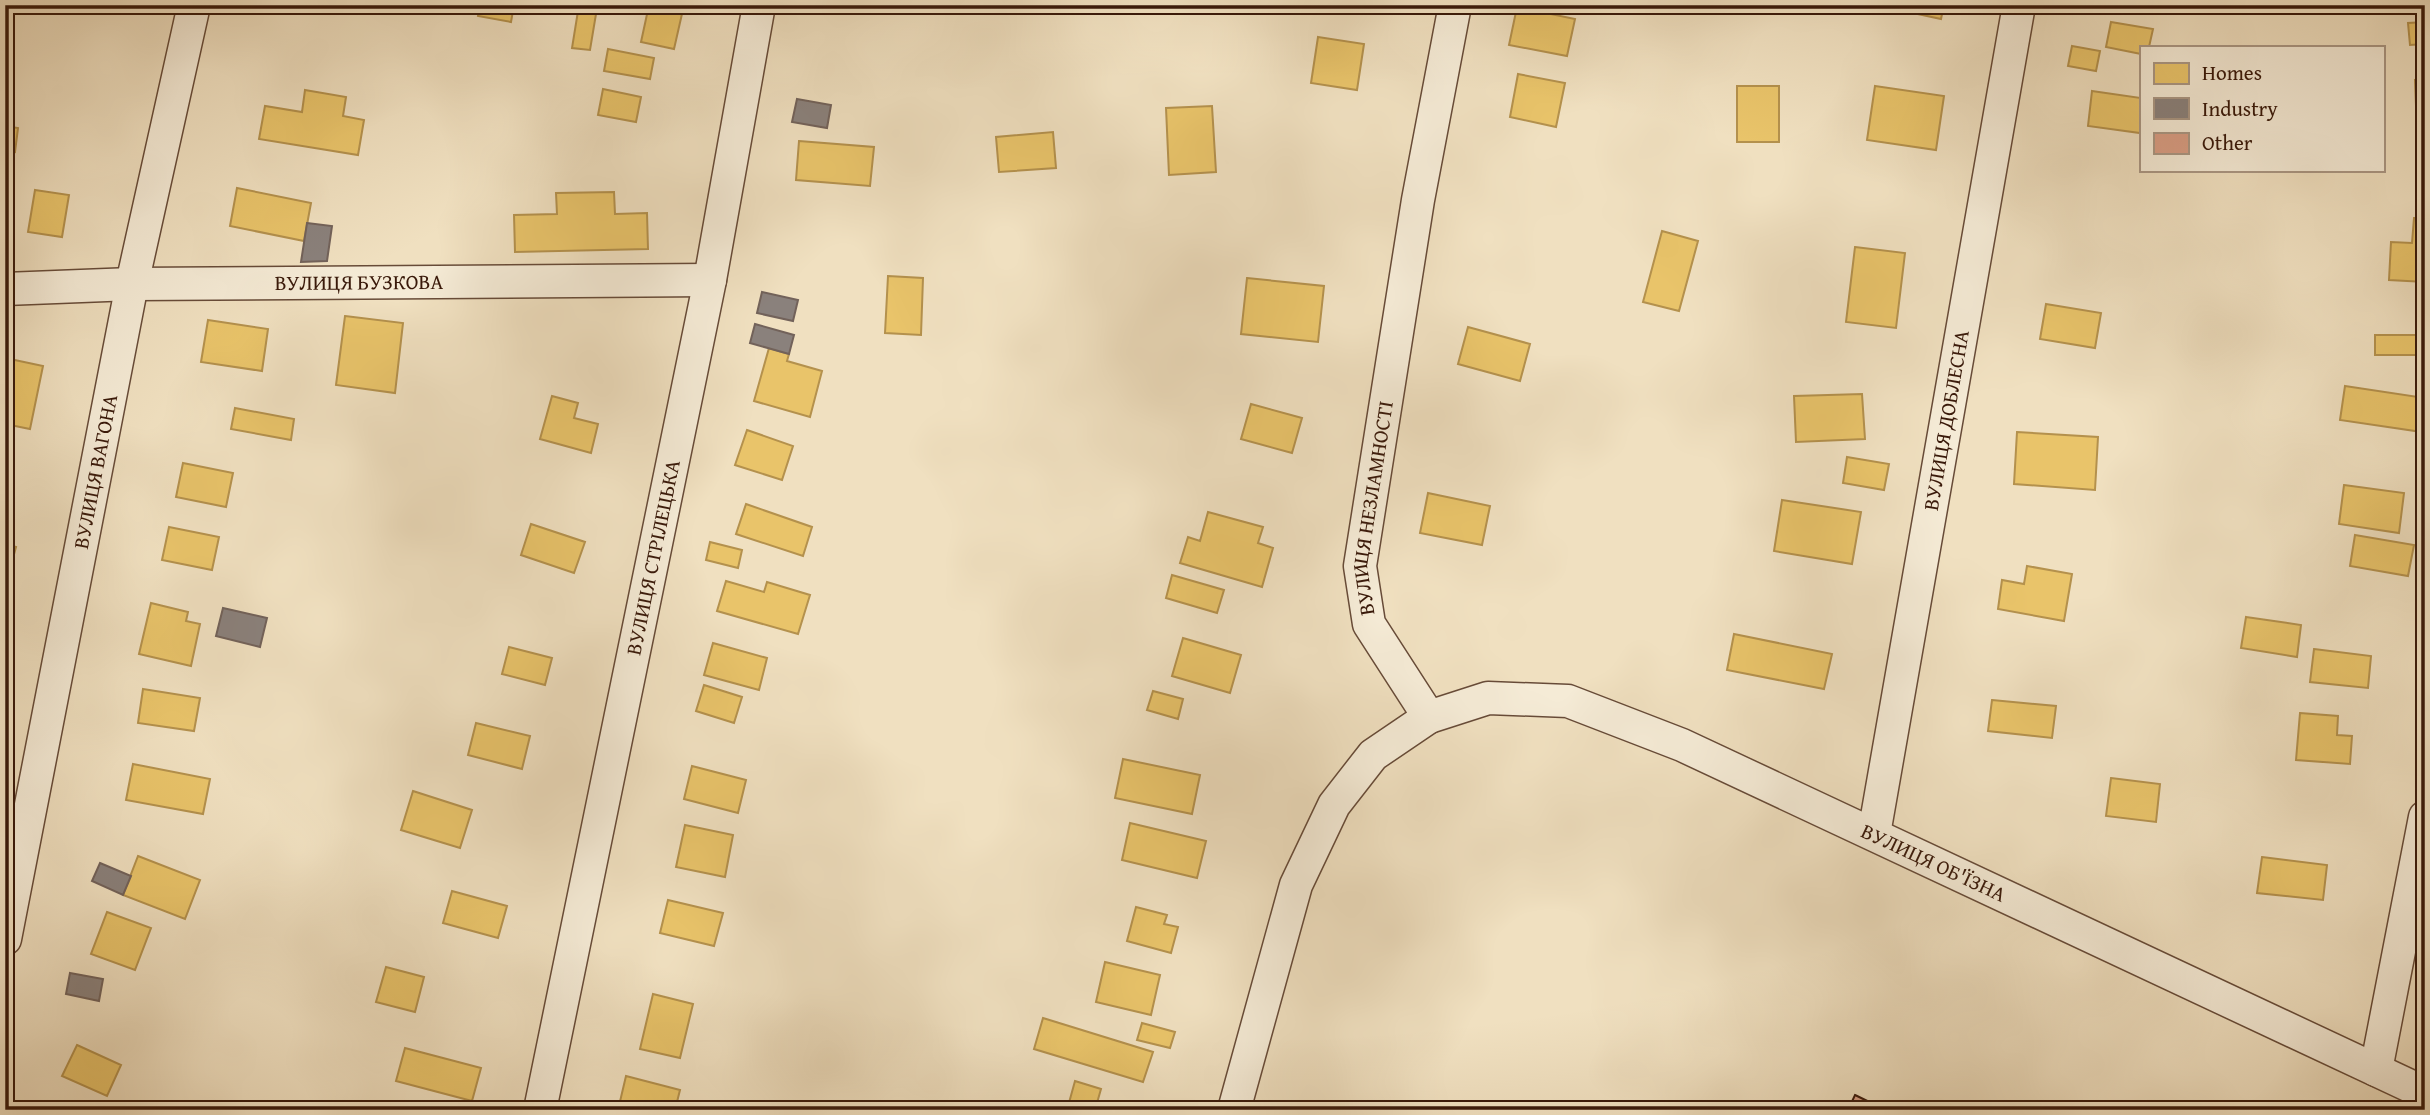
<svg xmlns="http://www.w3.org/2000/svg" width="2430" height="1115" viewBox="0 0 2430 1115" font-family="'Gentium Book Plus',serif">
<rect width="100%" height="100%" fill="#f0e0c0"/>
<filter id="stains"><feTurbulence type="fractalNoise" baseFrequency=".00286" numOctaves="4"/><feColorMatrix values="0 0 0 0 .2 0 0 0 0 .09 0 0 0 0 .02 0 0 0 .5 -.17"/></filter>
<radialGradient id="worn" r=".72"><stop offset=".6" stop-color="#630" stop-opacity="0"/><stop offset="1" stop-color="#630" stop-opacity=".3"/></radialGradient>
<path fill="#e9c46a" stroke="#b4914d" stroke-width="2" d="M480,5H514L511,22L478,16Z
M649,5H684L674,49L641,42Z
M1876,5H1944L1941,19Z
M1517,7L1575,19L1567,56L1509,45Z
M578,11L596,14L590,50L572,48Z
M2111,22L2153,29L2149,47H2141V54L2106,47Z
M2425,22V44L2410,45L2408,23Z
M1318,37L1364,44L1357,90L1311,83Z
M2072,46L2100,51L2096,71L2068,66Z
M608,49L654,58L650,79L604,71Z
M1518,74L1565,83L1556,127L1510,117Z
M2425,79V105L2416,106L2415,80Z
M1737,86H1779V142H1737Z
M1875,86L1944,96L1936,150L1867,140Z
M603,89L641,97L636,122L598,115Z
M305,90L346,97L343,116L364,120L358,155L259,139L265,106L302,112Z
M2092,91L2141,98L2140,133L2088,126Z
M1212,106L1216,172L1169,175L1166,108Z
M5,126L18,128L15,152L5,150Z
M1053,132L1056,168L999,172L996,137Z
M799,141L874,147L870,186L796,180Z
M237,188L311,203L304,241L230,226Z
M35,190L69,195L62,237L28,232Z
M614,192L615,214L647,213L648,249L515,252L514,215L557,214L556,193Z
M2414,218H2425V282L2389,280L2391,242L2412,243Z
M1662,231L1698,241L1679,311L1643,302Z
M1855,247L1905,253L1896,328L1846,322Z
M888,276L923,278L921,335L885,333Z
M1247,278L1324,286L1318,342L1241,334Z
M2046,304L2101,313L2095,348L2040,339Z
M345,316L403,323L395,393L336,385Z
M208,320L268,329L262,371L201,362Z
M1468,327L1530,344L1520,381L1458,364Z
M2375,335H2423V355H2375Z
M769,348L789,354L787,361L822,371L810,417L754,401Z
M10,359L43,366L30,429L5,424V383Z
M2345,386L2425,398L2422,432L2340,420Z
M1862,394L1865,439L1796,442L1794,396Z
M552,396L578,403L574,418L598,424L591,453L540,439Z
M1251,404L1302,418L1292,453L1241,439Z
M235,408L294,419L291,440L231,429Z
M747,430L793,446L782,480L735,465Z
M2017,432L2098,437L2095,490L2014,484Z
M1847,457L1889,464L1884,490L1843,483Z
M183,463L233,473L226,507L176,497Z
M2344,485L2404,493L2399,533L2339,524Z
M1428,493L1490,506L1482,545L1420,533Z
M1782,500L1861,512L1852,564L1774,551Z
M746,504L812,527L803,556L736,534Z
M1208,512L1263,527L1258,543L1273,548L1262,587L1180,563L1188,537L1200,541Z
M531,524L585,542L574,573L521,555Z
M169,527L219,537L212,570L162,560Z
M2355,535L2414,545L2408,576L2350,566Z
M710,542L742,550L738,568L706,560Z
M5,544L16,547L8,577H5Z
M2027,566L2072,574L2064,621L1998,609L2002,580L2024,584Z
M1172,575L1224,590L1217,613L1166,598Z
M726,581L764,592L767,582L810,595L798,634L717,611Z
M151,603L188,612L186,621L200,624L191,666L139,654Z
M2246,617L2301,625L2297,657L2241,648Z
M1734,634L1832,654L1824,689L1727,670Z
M1183,638L1241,655L1230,693L1172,676Z
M713,643L767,658L759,690L704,675Z
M509,647L552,658L545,685L502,674Z
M2314,649L2371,656L2368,688L2310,682Z
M704,685L742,697L734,723L696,711Z
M143,689L200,698L194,731L138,723Z
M1153,691L1183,699L1178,719L1147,710Z
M1992,700L2056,706L2052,738L1988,731Z
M2300,713L2338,716L2337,735L2352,736L2350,764L2296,760Z
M476,723L530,736L522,769L468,755Z
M1123,759L1200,775L1192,814L1115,798Z
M133,764L210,779L203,814L126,800Z
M692,766L746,780L738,813L684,799Z
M2111,778L2160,784L2156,822L2106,816Z
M413,791L472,810L460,848L401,830Z
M1130,823L1206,841L1197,878L1122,860Z
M685,825L733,835L725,877L676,867Z
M138,856L200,880L185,919L123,895Z
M2262,857L2327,865L2323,900L2257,893Z
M452,891L507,906L498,938L443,923Z
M668,900L723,913L714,946L660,933Z
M1136,907L1167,915L1164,924L1178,927L1171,953L1127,941Z
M107,912L151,928L135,970L91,954Z
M1105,962L1160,975L1151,1015L1096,1002Z
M386,967L424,977L415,1012L376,1002Z
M653,994L693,1004L680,1058L640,1049Z
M1043,1018L1153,1052L1143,1082L1034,1049Z
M1142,1023L1175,1032L1170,1048L1137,1040Z
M77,1045L121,1065L107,1096L62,1076Z
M405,1048L481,1068L472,1101L396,1081Z
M626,1076L680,1090L675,1110H618Z
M1075,1081L1101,1089L1095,1110H1067Z"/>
<path fill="#8a817c" stroke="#72625a" stroke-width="2" d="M797,99L831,105L827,128L792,122Z
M307,223L332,226L327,261L301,262Z
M762,292L798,300L793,321L757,313Z
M755,324L794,335L789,354L750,343Z
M223,608L267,618L260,647L216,636Z
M100,863L131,876L123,895L92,881Z
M70,973L103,979L99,1001L66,994Z"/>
<path fill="#d99e85" stroke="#39190a" stroke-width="2" d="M1855,1095L1886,1110H1848Z"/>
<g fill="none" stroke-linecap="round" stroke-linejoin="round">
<g stroke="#674b38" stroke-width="35">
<g id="street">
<path id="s1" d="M5,289L132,284L710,280"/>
<path id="s2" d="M1429,717L1488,698L1568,701L1682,745L2425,1093"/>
<path id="s3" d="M1874,834L2019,5"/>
<path id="s4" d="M5,939L132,284L194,5"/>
<path d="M2376,1070L2425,817"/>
<path id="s5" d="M540,1110L710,280L759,5"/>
<path id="s6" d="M1234,1110L1296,885L1334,805L1373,755L1429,717L1369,624L1360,566L1418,200L1455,5"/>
</g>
</g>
<use href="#street" stroke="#f5ebd6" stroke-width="32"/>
</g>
<g text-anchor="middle" stroke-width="7" stroke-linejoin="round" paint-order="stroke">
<g font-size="21" fill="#39190a" stroke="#f5ebd6">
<text dy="7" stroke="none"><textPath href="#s1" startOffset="354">ВУЛИЦЯ БУЗКОВА</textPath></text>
<text dy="7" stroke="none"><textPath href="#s3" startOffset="420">ВУЛИЦЯ ДОБЛЕСНА</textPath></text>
<text dy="7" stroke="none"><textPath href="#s4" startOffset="476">ВУЛИЦЯ ВАГОНА</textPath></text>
<text dy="7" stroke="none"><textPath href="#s6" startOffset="681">ВУЛИЦЯ НЕЗЛАМНОСТІ</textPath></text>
<text dy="7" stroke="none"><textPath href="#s5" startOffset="564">ВУЛИЦЯ СТРІЛЕЦЬКА</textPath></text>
<text dy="7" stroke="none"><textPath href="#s2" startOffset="542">ВУЛИЦЯ ОБ'ЇЗНА</textPath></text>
</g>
</g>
<rect width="2430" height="1115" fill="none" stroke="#f0e0c0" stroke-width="28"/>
<rect x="7" y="7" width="2416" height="1101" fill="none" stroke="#39190a" stroke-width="3.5"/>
<rect x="14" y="14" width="2402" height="1087" fill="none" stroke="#39190a" stroke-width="2"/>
<rect x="2140" y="46" width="245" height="126" fill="#f5ebd6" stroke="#aa9784" stroke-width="2"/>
<rect x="2154" y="63" width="35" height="21" fill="#e9c46a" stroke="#aa9784" stroke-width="2"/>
<text x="2202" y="80" font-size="21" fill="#39190a">Homes</text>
<rect x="2154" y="98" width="35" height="21" fill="#8a817c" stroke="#aa9784" stroke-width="2"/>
<text x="2202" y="116" font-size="21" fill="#39190a">Industry</text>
<rect x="2154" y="133" width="35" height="21" fill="#d99e85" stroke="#aa9784" stroke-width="2"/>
<text x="2202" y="150" font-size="21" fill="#39190a">Other</text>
<rect width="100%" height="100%" filter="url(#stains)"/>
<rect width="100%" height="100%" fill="url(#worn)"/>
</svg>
